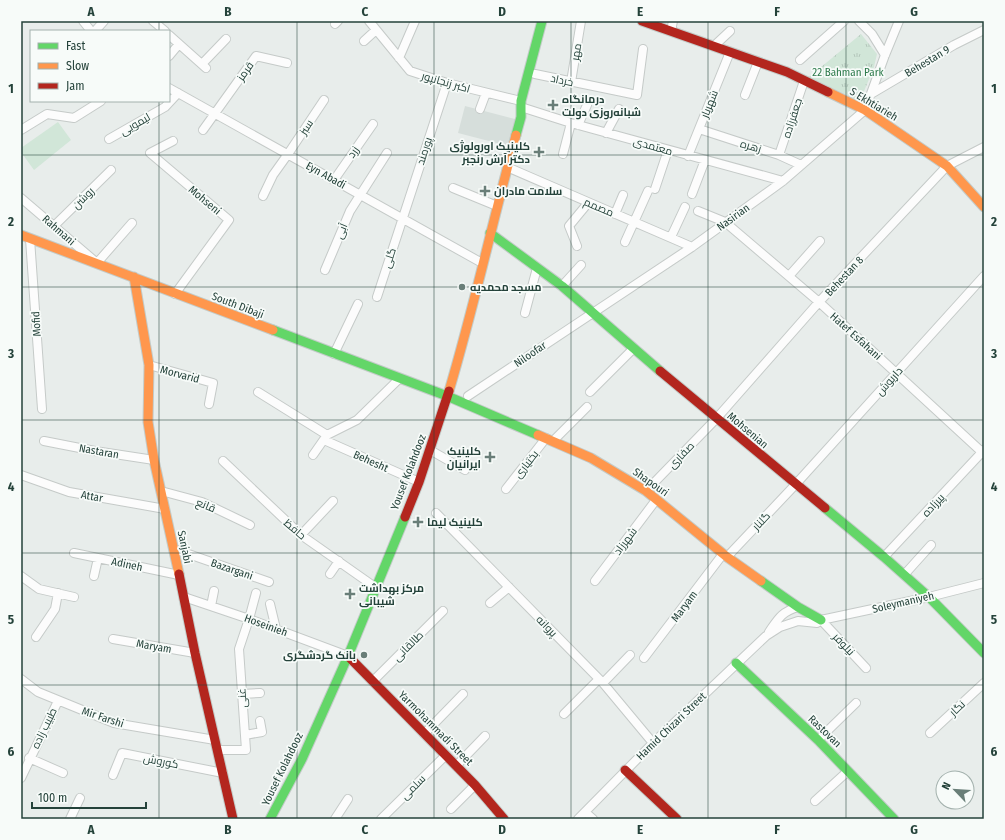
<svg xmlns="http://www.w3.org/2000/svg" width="1005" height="840" viewBox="0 0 1005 840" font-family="'Fira Sans Condensed',Cairo,sans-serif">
<defs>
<pattern id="grass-tufts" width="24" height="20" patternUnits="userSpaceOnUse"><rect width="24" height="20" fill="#d1e6d8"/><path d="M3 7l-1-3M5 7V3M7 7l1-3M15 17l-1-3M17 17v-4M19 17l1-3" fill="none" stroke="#b3c6ba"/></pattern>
</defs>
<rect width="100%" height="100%" fill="#e8edeb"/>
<path fill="#d6dedb" d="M465,106L519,120L512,147L458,133Z"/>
<path fill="url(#grass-tufts)" d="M861,34L877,54L874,67L860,101L809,77Z"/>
<path fill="#d1e6d8" d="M58,122L71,140L34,170L21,152V148Z"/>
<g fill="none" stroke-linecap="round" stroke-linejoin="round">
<g stroke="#c5cac8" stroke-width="10">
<path id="street" d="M83,21L91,31
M153,21L165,31
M369,21L410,71L447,83L521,101
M859,21L872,34L885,55
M335,24L338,21
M95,31L104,21
M671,31L673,21
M169,35L206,68
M364,41L376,30
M714,46L730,31
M169,56L179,44
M399,58L415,21
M800,60L844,21
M202,64L226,39
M535,74L637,95L643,49
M571,82L581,21
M169,88L482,263
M871,94L954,45L984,30
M745,95L758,62
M524,108L571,123L783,181
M480,109L486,93
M578,125L587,105
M699,129L779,155L801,165
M21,130L47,114L74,118L101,101
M203,130L256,56L287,63
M606,133L619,109
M109,139L165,107L178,93
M173,141L150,153L229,220L175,294
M563,154L571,123
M779,155L804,81
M688,156L730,52
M507,167L692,247
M334,180L373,124
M453,188L497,206
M655,189L668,150
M692,194L705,160
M263,196L273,175L288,154L324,100
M21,198L97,263L132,223
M698,211L725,222L819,302L984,454
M615,214L623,195
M54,226L111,170
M671,237L685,207
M30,239L42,409
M625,242L648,191
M577,246L569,226L588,203
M325,270L350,211L387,153
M789,276L820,241
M562,286L581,265
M377,297L447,83
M525,313L537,268
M334,354L358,304
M149,365L213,383L209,404
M258,392L327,435
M590,392L633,349
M468,396L692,247L783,181L865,110L885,55L899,21
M324,440L419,482
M44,441L95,451L154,460
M553,441L587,407
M430,450L465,470
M313,455L327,435L357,420L399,379
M223,461L301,535L375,587
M21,475L69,492L165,509
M506,489L546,438
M161,491L202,502L250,525
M646,491L716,419L819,302L947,166L984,147
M436,513L603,683L653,743
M301,535L333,501
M174,549L269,582
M74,553L179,575
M727,557L795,485L984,276
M884,557L984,450
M330,574L339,561
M904,575L931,545
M21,576L39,589L74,597
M94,576L98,558
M595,581L656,500
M184,597L249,619L348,656
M490,603L509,587
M270,604L276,629
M211,606L214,591
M821,620L866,668
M769,632C778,619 781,612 798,607
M36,637L55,609L58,593
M113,639L195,653
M644,658L723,554
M21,679L38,692L114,723L215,740
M373,681L443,611
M603,683L630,655
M242,694L260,693
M564,714L599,679
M930,733L984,683
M424,734L463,694
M245,735L262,732L260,721
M818,740L856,703
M218,750H246L239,649L249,619L256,593
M29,758L63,773
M456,766L485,736
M113,775L122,753L223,773
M21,778L58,701
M815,801L848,771
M451,809L475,785
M585,812L593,819
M70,819L80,798
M335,819L348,799
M381,819L446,755
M578,819L653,743L766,636L780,627L798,621L817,623L821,620L929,597L984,583"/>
</g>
<g stroke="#c3cbc8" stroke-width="11">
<path id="fast" d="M516,135L521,117V101L542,21
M490,233L562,286L660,371
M273,330L447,396L538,435
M825,508L884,557L929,597L984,653
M761,581L798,607L821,620
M736,663L818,740L894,819
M270,819L302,759L348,656L405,517"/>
</g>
<g stroke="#c3cbc8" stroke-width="11">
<path id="slow" d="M828,92L865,110L947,166L984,207
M21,235L273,330
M134,277L149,365L148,422L154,460L179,574
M449,391C474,307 493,220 516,135
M538,435L591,458L646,491L727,557L761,581"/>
</g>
<g stroke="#c3cbc8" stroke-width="11">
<path id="jam" d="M642,21L787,72L828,92
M660,371L825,508
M405,517L419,482L449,391
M179,574L195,653L233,819
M348,656L475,785L504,819
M625,770L677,819"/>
</g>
<use href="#street" stroke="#fcfcfc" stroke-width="8"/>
<use href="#fast" stroke="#63d668" stroke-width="9"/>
<use href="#slow" stroke="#ff974d" stroke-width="9"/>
<use href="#jam" stroke="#b3261e" stroke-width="9"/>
</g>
<path fill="none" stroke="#24423a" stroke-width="1" stroke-opacity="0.55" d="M159,21V31M297,21V819M434,21V819M571,21V819M708,21V819M846,21V819M159,101V819M21,155H984M21,287H984M21,420H984M21,553H984M21,685H984"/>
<g fill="#697e78" stroke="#f7fbf9" stroke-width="1.5">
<path d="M551 99h4v4h4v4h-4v4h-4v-4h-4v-4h4z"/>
<path d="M537 146h4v4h4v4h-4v4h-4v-4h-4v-4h4z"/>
<path d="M483 185h4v4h4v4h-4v4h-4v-4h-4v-4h4z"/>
<circle cx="462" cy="287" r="4"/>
<path d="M488 451h4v4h4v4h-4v4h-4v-4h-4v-4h4z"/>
<path d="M416 516h4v4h4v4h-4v4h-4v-4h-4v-4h4z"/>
<path d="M348 588h4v4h4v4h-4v4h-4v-4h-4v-4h4z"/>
<circle cx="364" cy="655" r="4"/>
</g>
<g text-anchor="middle" stroke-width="3.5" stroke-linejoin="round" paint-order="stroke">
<g font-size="11" fill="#24423a" stroke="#f7fbf9">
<text transform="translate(576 52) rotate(-81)" y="4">مهر</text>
<text transform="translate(927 61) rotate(-31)" y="4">Behestan 9</text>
<text transform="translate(245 71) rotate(-55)" y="4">قرمز</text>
<text transform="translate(562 80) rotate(12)" y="4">خرداد</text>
<text transform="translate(446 82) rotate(16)" y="4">اکبر زنجانپور</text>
<text transform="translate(709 104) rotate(-68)" y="4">شهریار</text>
<text transform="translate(874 104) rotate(31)" y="4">S Ekhtiarieh</text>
<text transform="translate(792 118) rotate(-72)" y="4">جعفرزاده</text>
<text transform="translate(135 124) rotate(-30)" y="4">لیمویی</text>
<text transform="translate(306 127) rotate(-56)" y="4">سبز</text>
<text transform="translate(653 146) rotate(16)" y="4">معتمدی</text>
<text transform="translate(751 146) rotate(17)" y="4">زهره</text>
<text transform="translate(424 151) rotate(-72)" y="4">پورمند</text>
<text transform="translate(353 152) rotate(-55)" y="4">زرد</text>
<text transform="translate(326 175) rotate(29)" y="4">Eyn Abadi</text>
<text transform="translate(83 198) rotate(-45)" y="4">روشن</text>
<text transform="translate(205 200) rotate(40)" y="4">Mohseni</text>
<text transform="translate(599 207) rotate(23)" y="4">مصمم</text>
<text transform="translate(733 217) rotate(-36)" y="4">Nasirian</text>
<text transform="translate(59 230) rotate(41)" y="4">Rahmani</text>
<text transform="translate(341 231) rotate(-67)" y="4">آبی</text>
<text transform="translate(389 258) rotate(-72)" y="4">گلی</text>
<text transform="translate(844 276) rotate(-47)" y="4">Behestan 8</text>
<text transform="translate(238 305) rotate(21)" y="4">South Dibaji</text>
<text transform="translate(36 324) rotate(-94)" y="4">Mofid</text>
<text transform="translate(856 336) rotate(42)" y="4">Hatef Esfahani</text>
<text transform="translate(530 354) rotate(-34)" y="4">Niloofar</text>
<text transform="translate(180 374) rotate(15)" y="4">Morvarid</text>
<text transform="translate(889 381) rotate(-48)" y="4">داریوش</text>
<text transform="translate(748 430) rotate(40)" y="4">Mohsenian</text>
<text transform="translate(99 451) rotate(10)" y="4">Nastaran</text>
<text transform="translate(681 455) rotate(-46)" y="4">صفاری</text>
<text transform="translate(371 461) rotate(24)" y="4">Behesht</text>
<text transform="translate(526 464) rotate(-52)" y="4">بختیاری</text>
<text transform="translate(408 472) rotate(-69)" y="4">Yousef Kolahdooz</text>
<text transform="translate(651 482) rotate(35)" y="4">Shapouri</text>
<text transform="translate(92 496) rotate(10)" y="4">Attar</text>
<text transform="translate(206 505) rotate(22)" y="4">قانع</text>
<text transform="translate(933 505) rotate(-47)" y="4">پیرزاده</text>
<text transform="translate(761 521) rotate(-46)" y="4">گلنار</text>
<text transform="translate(295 529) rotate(41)" y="4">حافظ</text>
<text transform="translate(625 541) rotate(-53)" y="4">شهرزاد</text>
<text transform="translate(185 547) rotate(78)" y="4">Sanjabi</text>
<text transform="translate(127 564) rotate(12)" y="4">Adineh</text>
<text transform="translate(232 569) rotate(19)" y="4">Bazargani</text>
<text transform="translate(903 602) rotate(-13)" y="4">Soleymaniyeh</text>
<text transform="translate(684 606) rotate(-53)" y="4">Maryam</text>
<text transform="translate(266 625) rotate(20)" y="4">Hoseinieh</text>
<text transform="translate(547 626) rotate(46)" y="4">پروانه</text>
<text transform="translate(844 644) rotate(47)" y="4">نیلوفر</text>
<text transform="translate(154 646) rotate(10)" y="4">Maryam</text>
<text transform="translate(408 646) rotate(-45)" y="4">طالقانی</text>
<text transform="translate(242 698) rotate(-94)" y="4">غنی</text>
<text transform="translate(957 708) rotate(-43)" y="4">نگار</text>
<text transform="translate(103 717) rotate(18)" y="4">Mir Farshi</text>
<text transform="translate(671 726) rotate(-44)" y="4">Hamid Chizari Street</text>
<text transform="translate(44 728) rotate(-64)" y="4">طبیب زاده</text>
<text transform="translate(436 728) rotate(45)" y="4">Yarmohammadi Street</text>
<text transform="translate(825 731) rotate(44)" y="4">Rastovan</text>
<text transform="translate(161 761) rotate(11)" y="4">کوروش</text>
<text transform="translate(282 769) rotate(-64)" y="4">Yousef Kolahdooz</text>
<text transform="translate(413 787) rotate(-45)" y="4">سلمی</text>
</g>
<g font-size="11" fill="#2d7a4b" stroke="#f7fbf9">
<text x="848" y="76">22 Bahman Park</text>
</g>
<g font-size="11" font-weight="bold" fill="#24423a" stroke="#f7fbf9" text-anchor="start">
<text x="562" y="103">درمانگاه<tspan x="562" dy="13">شبانه‌روزی دولت</tspan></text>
<text x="530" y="150" text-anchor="end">کلینیک اورولوژی<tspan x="530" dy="13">دکتر آرش رنجبر</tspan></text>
<text x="494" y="195">سلامت مادران</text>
<text x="470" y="291">مسجد محمدیه</text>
<text x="481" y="455" text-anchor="end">کلینیک<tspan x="481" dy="13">ایرانیان</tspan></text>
<text x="427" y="526">کلینیک لیما</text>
<text x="359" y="592">مرکز بهداشت<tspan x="359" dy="13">شیبانی</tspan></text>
<text x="356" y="659" text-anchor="end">بانک گردشگری</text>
</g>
</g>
<rect width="1005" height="840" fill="none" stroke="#f7fbf9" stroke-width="44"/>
<rect x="30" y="30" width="140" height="72" fill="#f7fbf9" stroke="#a3b1ad"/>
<rect x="38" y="43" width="20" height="6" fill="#63d668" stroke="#a3b1ad"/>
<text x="66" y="50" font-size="12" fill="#24423a">Fast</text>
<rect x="38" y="63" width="20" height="6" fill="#ff974d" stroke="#a3b1ad"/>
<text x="66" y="70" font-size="12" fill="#24423a">Slow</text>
<rect x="38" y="83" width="20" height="6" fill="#b3261e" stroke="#a3b1ad"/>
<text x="66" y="90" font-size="12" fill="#24423a">Jam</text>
<g transform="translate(955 790) rotate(295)"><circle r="19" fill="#f7fbf9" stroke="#a3b1ad"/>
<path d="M0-3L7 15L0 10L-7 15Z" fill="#697e78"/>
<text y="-6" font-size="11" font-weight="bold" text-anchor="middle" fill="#24423a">N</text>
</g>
<path d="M32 802v6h114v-6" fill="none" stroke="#24423a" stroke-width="2"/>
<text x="38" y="802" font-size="12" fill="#24423a" stroke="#f7fbf9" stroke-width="3" paint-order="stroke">100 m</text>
<rect x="22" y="22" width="961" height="796" fill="none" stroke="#24423a" stroke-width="1.5"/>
<g font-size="13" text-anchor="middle" font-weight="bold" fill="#24423a">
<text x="91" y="16">A</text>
<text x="228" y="16">B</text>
<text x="365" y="16">C</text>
<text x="502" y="16">D</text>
<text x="640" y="16">E</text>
<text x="777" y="16">F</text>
<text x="914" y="16">G</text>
<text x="11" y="93">1</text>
<text x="994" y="93">1</text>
<text x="11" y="226">2</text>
<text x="994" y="226">2</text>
<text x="11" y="358">3</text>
<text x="994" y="358">3</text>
<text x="11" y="491">4</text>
<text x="994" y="491">4</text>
<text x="11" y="624">5</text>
<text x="994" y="624">5</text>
<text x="11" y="756">6</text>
<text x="994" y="756">6</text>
<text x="91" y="834">A</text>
<text x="228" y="834">B</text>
<text x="365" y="834">C</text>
<text x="502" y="834">D</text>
<text x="640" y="834">E</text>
<text x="777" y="834">F</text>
<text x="914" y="834">G</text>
</g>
</svg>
